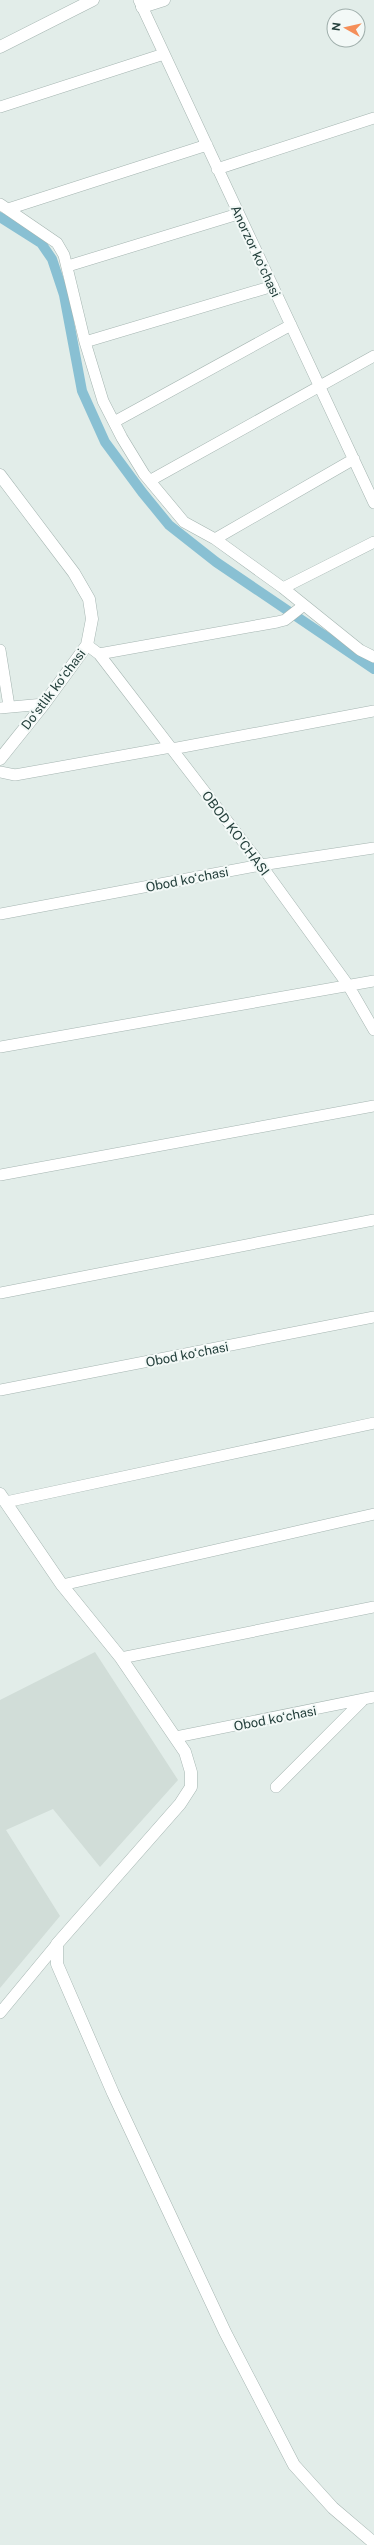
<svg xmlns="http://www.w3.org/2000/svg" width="374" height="2545" viewBox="0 0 374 2545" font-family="'Public Sans',sans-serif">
<rect width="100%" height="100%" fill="#e2ede9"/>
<path fill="#d1ddd8" d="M95,1652L178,1780L100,1867L53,1809L6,1830L60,1916L0,1988V1700Z"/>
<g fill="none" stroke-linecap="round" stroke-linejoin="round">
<path stroke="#89c0d3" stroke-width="10" d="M0,217L41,243L52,259L64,295L82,391L105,442L142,492L169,525L216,562L374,669"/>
<g stroke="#a5b5b1" stroke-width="12">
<path id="minor" d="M139,0L374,503
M0,107L164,54
M217,169L374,118
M0,204L57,243L64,255L85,342L103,401L122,438L144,474L184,522L215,539L283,588L360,650L374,657
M8,209L207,145
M68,266L238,214
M85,342L273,286
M114,422L291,325
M151,480L374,356
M215,539L354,459
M283,588L374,542
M87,645L99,654L261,865L348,985L374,1030
M0,650L9,706
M99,654L277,622L285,620L304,605
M0,708L44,704
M172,749L374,711
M0,772L15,775L171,747
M0,914L261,865L374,848
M0,1047L374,981
M0,1175L374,1106
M0,1293L374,1220
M0,1390L374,1317
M6,1502L374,1423
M62,1585L374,1514
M121,1658L374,1607
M176,1737L374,1697
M276,1787L362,1701
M0,2013L57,1944"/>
</g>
<g stroke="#a5b5b1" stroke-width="13">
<path id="tertiary" d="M142,7L164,0
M0,47L93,0
M0,475L74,573L89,599L92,619L87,645L44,704L0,759
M0,1494L62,1585L121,1658L185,1752L191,1772V1787L180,1804L57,1944V1964L113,2093L225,2332L294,2465L333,2508L374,2543"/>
</g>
<use href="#minor" stroke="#fff" stroke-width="11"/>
<use href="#tertiary" stroke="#fff" stroke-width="12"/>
</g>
<g text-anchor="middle" stroke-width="4" stroke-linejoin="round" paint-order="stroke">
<g font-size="13" fill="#223e3a" stroke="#f3f9f7">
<text transform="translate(256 251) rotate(65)" y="5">Anorzor koʻchasi</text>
<text transform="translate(53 689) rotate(-53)" y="5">Doʻstlik koʻchasi</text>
<text transform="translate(236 833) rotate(53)" y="5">OBOD KO'CHASI</text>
<text transform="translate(187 879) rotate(-11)" y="5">Obod koʻchasi</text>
<text transform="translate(187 1354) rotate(-11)" y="5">Obod koʻchasi</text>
<text transform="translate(275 1718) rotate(-11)" y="5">Obod koʻchasi</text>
</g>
</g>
<g transform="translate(346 28) rotate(278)"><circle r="19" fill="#f3f9f7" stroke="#9faeab"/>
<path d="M0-3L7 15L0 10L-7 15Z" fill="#f58f59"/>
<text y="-6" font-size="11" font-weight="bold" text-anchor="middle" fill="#223e3a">N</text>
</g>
</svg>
